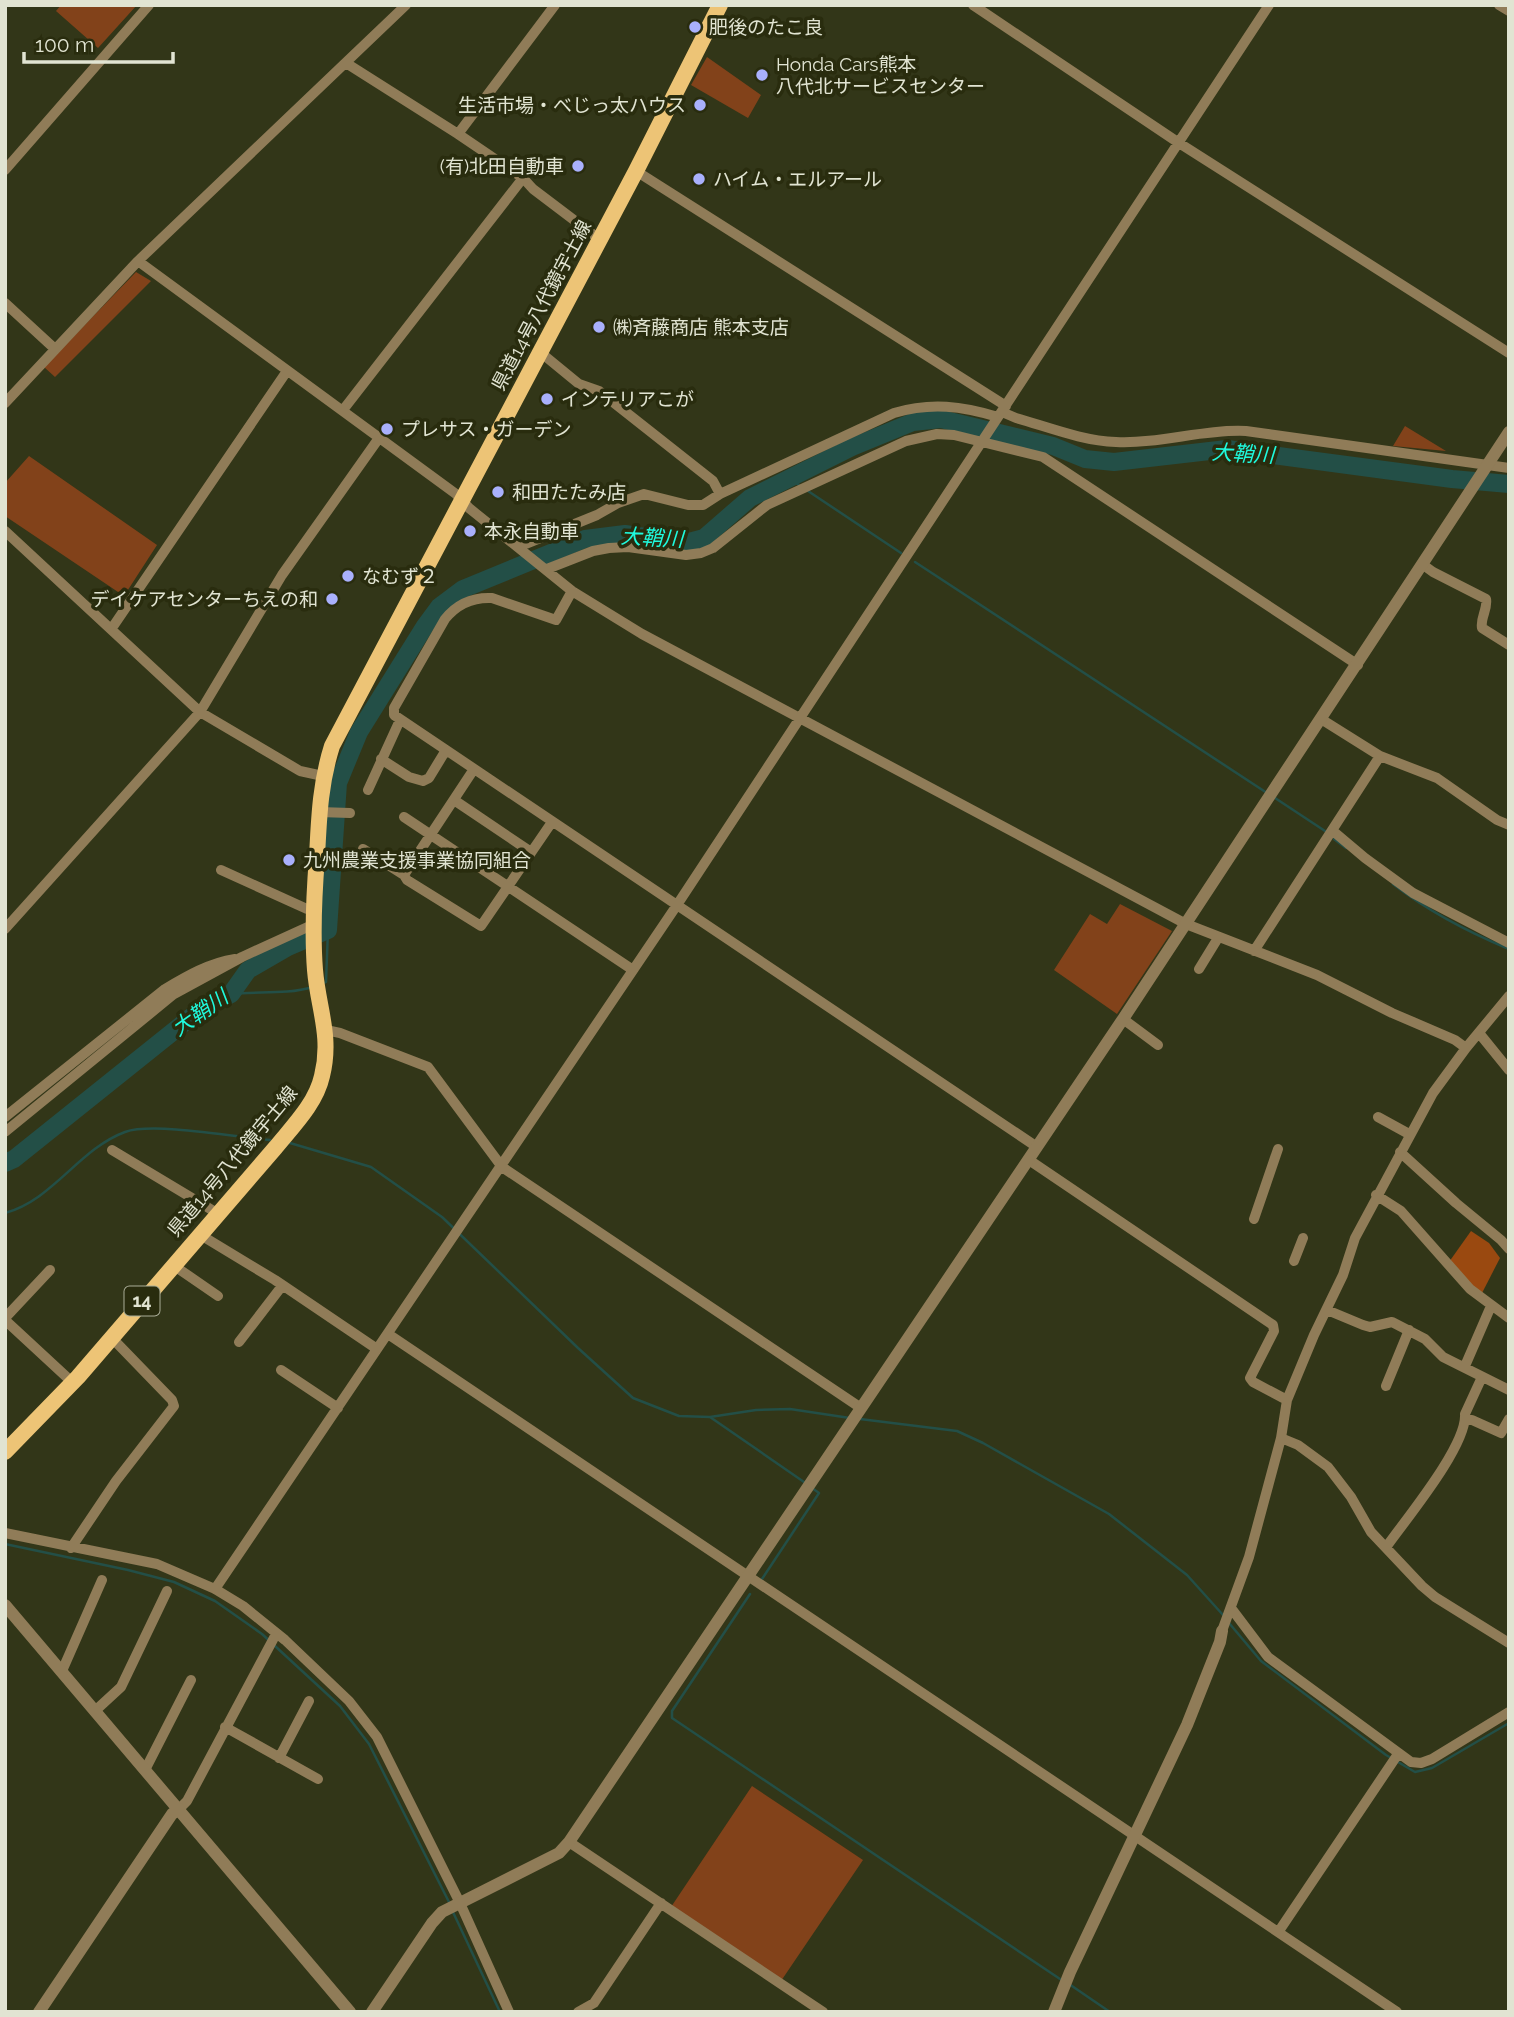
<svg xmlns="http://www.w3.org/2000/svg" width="1514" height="2017" viewBox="0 0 1514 2017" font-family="Raleway,'Noto Sans JP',sans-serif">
<rect width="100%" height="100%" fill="#323618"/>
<path fill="#82421a" d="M61,5H137L98,48L56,11Z
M707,57L761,95L748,118L691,85Z
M136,272L151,281L55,377L44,367Z
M1405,426L1446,451L1393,446Z
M29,456L157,545L124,596L5,516V483Z
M1120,904L1172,931L1117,1014L1054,970L1090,914L1107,924Z
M752,1786L863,1860L781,1981L671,1907Z"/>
<path fill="#9a4910" d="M1471,1231L1489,1243L1500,1258L1481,1295L1449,1262Z"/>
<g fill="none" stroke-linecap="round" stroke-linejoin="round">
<path stroke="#234f47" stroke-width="2.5" d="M790,479L799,485
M808,491L901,553
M915,562L1267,793
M1272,796L1325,831
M1334,839L1346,848
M1393,884C1428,911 1468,932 1509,949
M322,984L326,982L328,930
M231,994C258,991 286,995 313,987
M290,1143L371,1167L442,1217L578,1348L633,1398L679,1416L710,1417L756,1410L790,1409L850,1418
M5,1213C53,1200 79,1149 125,1132C153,1122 237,1137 270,1140
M710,1417L804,1482
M860,1419L957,1431L983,1443L1109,1514L1187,1575L1223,1615
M5,1544L128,1570L174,1582L215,1601L262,1634L340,1706L369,1744L450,1904
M762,1579L819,1493L812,1488
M750,1594L672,1711V1718L1063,1981
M1229,1623L1261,1661L1386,1755L1415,1772L1432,1768L1509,1723
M452,1910L500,2012
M1069,1984L1110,2012"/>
<path stroke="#234f47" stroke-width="18" d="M5,1163L14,1159L200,1010L231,994L248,970L288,947L328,930L338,783L359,732L425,626L439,607L463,589L585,539L625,534L685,543L704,538L750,498L852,447L913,422L941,419L1053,446L1085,459L1114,462L1227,449L1452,479L1509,484"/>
<path stroke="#907c58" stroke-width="10" d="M973,5L1179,143L1509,353
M1499,5L1509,11
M346,63L458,134L523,178L533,189L599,239
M458,134L555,5
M5,170L149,5
M636,171L1006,406
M138,261L456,494L469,508L572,591L642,634L1186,924L1317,975L1392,1013L1455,1040L1466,1048
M5,303L55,349
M540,352L579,384L599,391L713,481L720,494
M5,403L138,261L406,5
M343,410L523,178
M1002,412L1016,418C1048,427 1083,441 1116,442C1160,444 1203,429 1246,431L1509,468
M5,531L200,712L300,771L323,776
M518,547L597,515L618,503L644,494L688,505H703L720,494L894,413C931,402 962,406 998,417
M1422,564L1433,572L1486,599C1488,609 1480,618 1482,628L1509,645
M547,569L593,551L609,548L628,547L686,555L701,553L713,548L767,505L906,441L937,434L954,435L1043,457L1358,665
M572,591L556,620L492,598C472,597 457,604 445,619L394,708V715L1037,1147
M112,628L287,371
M1321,719L1380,756L1437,778L1497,820L1509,825
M381,759L409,777L423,781L429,778L446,750
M368,790L400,720
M454,800L531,852
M319,812L350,813
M404,817L633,970
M1333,831L1365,858L1413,893L1509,943
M363,849L404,875L407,880L481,926L552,822
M221,870L307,909L314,907
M404,875L474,769
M5,929L200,712L282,575L379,438
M1254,951L1380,756
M1199,969L1218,938
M1123,1019L1158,1045
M326,1030L340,1033L428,1067L502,1167L861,1408
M1479,1033L1509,1070
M5,1117L165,989C187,976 209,963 235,959
M1378,1117L1409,1134
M5,1132L174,994L242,957L312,925
M112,1150L217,1213
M1400,1152L1456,1203L1501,1240L1509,1249
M1029,1160L1273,1325L1274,1331L1250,1378L1253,1382L1287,1400
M1376,1195L1401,1211L1470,1289L1509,1318
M1254,1219L1278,1149
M199,1234L275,1280L377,1349
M1294,1261L1303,1238
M173,1265L218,1296
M1327,1310L1363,1325L1370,1327L1392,1322L1425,1339L1443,1357L1509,1390
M5,1318L50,1270
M5,1320L72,1382
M388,1334L1397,2012
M239,1342L282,1286
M1465,1366L1491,1306
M281,1370L338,1408
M1386,1386L1409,1330
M1466,1420H1472L1501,1433L1509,1419
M1281,1438L1298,1445L1328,1467L1351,1497L1371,1532L1422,1586L1435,1597L1509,1643
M5,1533L157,1564L215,1589L243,1606L285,1640L349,1701L377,1737L460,1903L509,2012
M1387,1546C1406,1519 1467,1446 1465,1414L1482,1377
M71,1548L116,1481L174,1406L172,1400L111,1337
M215,1589L677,905L1269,5
M1231,1608L1268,1657L1411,1762L1421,1763L1432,1759L1509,1712
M1222,1631L1249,1557L1281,1438L1287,1400L1314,1335L1343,1275L1355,1238L1433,1093L1466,1048L1509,996
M62,1671L102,1580
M96,1710L121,1687L167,1591
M225,1727L318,1779
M279,1758L309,1701
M145,1770L191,1680
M179,1809L187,1801L276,1634
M569,1842L823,2012
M1279,1931L1398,1754
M578,2012L594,2003L661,1903"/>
<path stroke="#907c58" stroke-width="12" d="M5,1605L350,2012
M39,2012L172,1814L179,1809
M372,2012L432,1923L442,1912L559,1853L569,1842L1123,1019L1509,432
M1054,2012L1070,1972L1187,1725L1220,1642L1222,1631"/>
<path stroke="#edc476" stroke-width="16" d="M5,1452L78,1377L276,1147C294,1125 316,1103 322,1076C332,1036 318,1008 315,970C312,932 314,895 317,857C319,818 320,784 332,746L636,171L720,5"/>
</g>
<g fill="#a9b0fc" stroke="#292c0e" stroke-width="2.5">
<circle cx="695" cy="27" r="7"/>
<circle cx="762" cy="75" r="7"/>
<circle cx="700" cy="105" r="7"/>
<circle cx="578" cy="166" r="7"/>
<circle cx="699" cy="179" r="7"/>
<circle cx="599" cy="327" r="7"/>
<circle cx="547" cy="399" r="7"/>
<circle cx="387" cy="429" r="7"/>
<circle cx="498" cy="492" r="7"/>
<circle cx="470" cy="531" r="7"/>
<circle cx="348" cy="576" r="7"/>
<circle cx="332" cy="599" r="7"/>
<circle cx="289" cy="860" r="7"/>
</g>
<g text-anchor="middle" stroke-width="7" stroke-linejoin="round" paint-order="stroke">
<rect fill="#292c0e" stroke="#aaad97" stroke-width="2" x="124.5" y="1286.5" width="35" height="29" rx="5"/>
<g font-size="18" font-weight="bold" fill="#e1e4d2">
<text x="142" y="1307">14</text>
</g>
<g font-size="19" fill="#e1e4d2" stroke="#292c0e" text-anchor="start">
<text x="709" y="34">肥後のたこ良</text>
<text x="776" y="71">Honda Cars熊本<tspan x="776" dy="22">八代北サービスセンター</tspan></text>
<text x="686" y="112" text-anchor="end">生活市場・べじっ太ハウス</text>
<text x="564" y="173" text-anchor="end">(有)北田自動車</text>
<text x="713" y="186">ハイム・エルアール</text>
<text x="613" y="334">㈱斉藤商店 熊本支店</text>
<text x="561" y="406">インテリアこが</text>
<text x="401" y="436">プレサス・ガーデン</text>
<text x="512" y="499">和田たたみ店</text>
<text x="484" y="538">本永自動車</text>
<text x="362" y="583">なむず２</text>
<text x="318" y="606" text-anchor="end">デイケアセンターちえの和</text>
<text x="303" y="867">九州農業支援事業協同組合</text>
</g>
<g font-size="19" fill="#e1e4d2" stroke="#292c0e">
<text transform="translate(541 305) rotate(-62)" y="7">県道14号八代鏡宇土線</text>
<text transform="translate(232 1161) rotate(-50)" y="7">県道14号八代鏡宇土線</text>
</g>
<g font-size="21" font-style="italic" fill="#1ff9dd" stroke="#292c0e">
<text transform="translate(1243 454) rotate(3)" y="7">大鞘川</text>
<text transform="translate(652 538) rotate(3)" y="7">大鞘川</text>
<text transform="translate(200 1013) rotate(-35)" y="7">大鞘川</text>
</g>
</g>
<rect width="1514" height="2017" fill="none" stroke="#e1e4d2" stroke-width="14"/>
<path d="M24 52v10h149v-10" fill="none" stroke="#e1e4d2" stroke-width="3.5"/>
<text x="35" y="52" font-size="21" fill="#e1e4d2" stroke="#292c0e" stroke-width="5" paint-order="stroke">100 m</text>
</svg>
